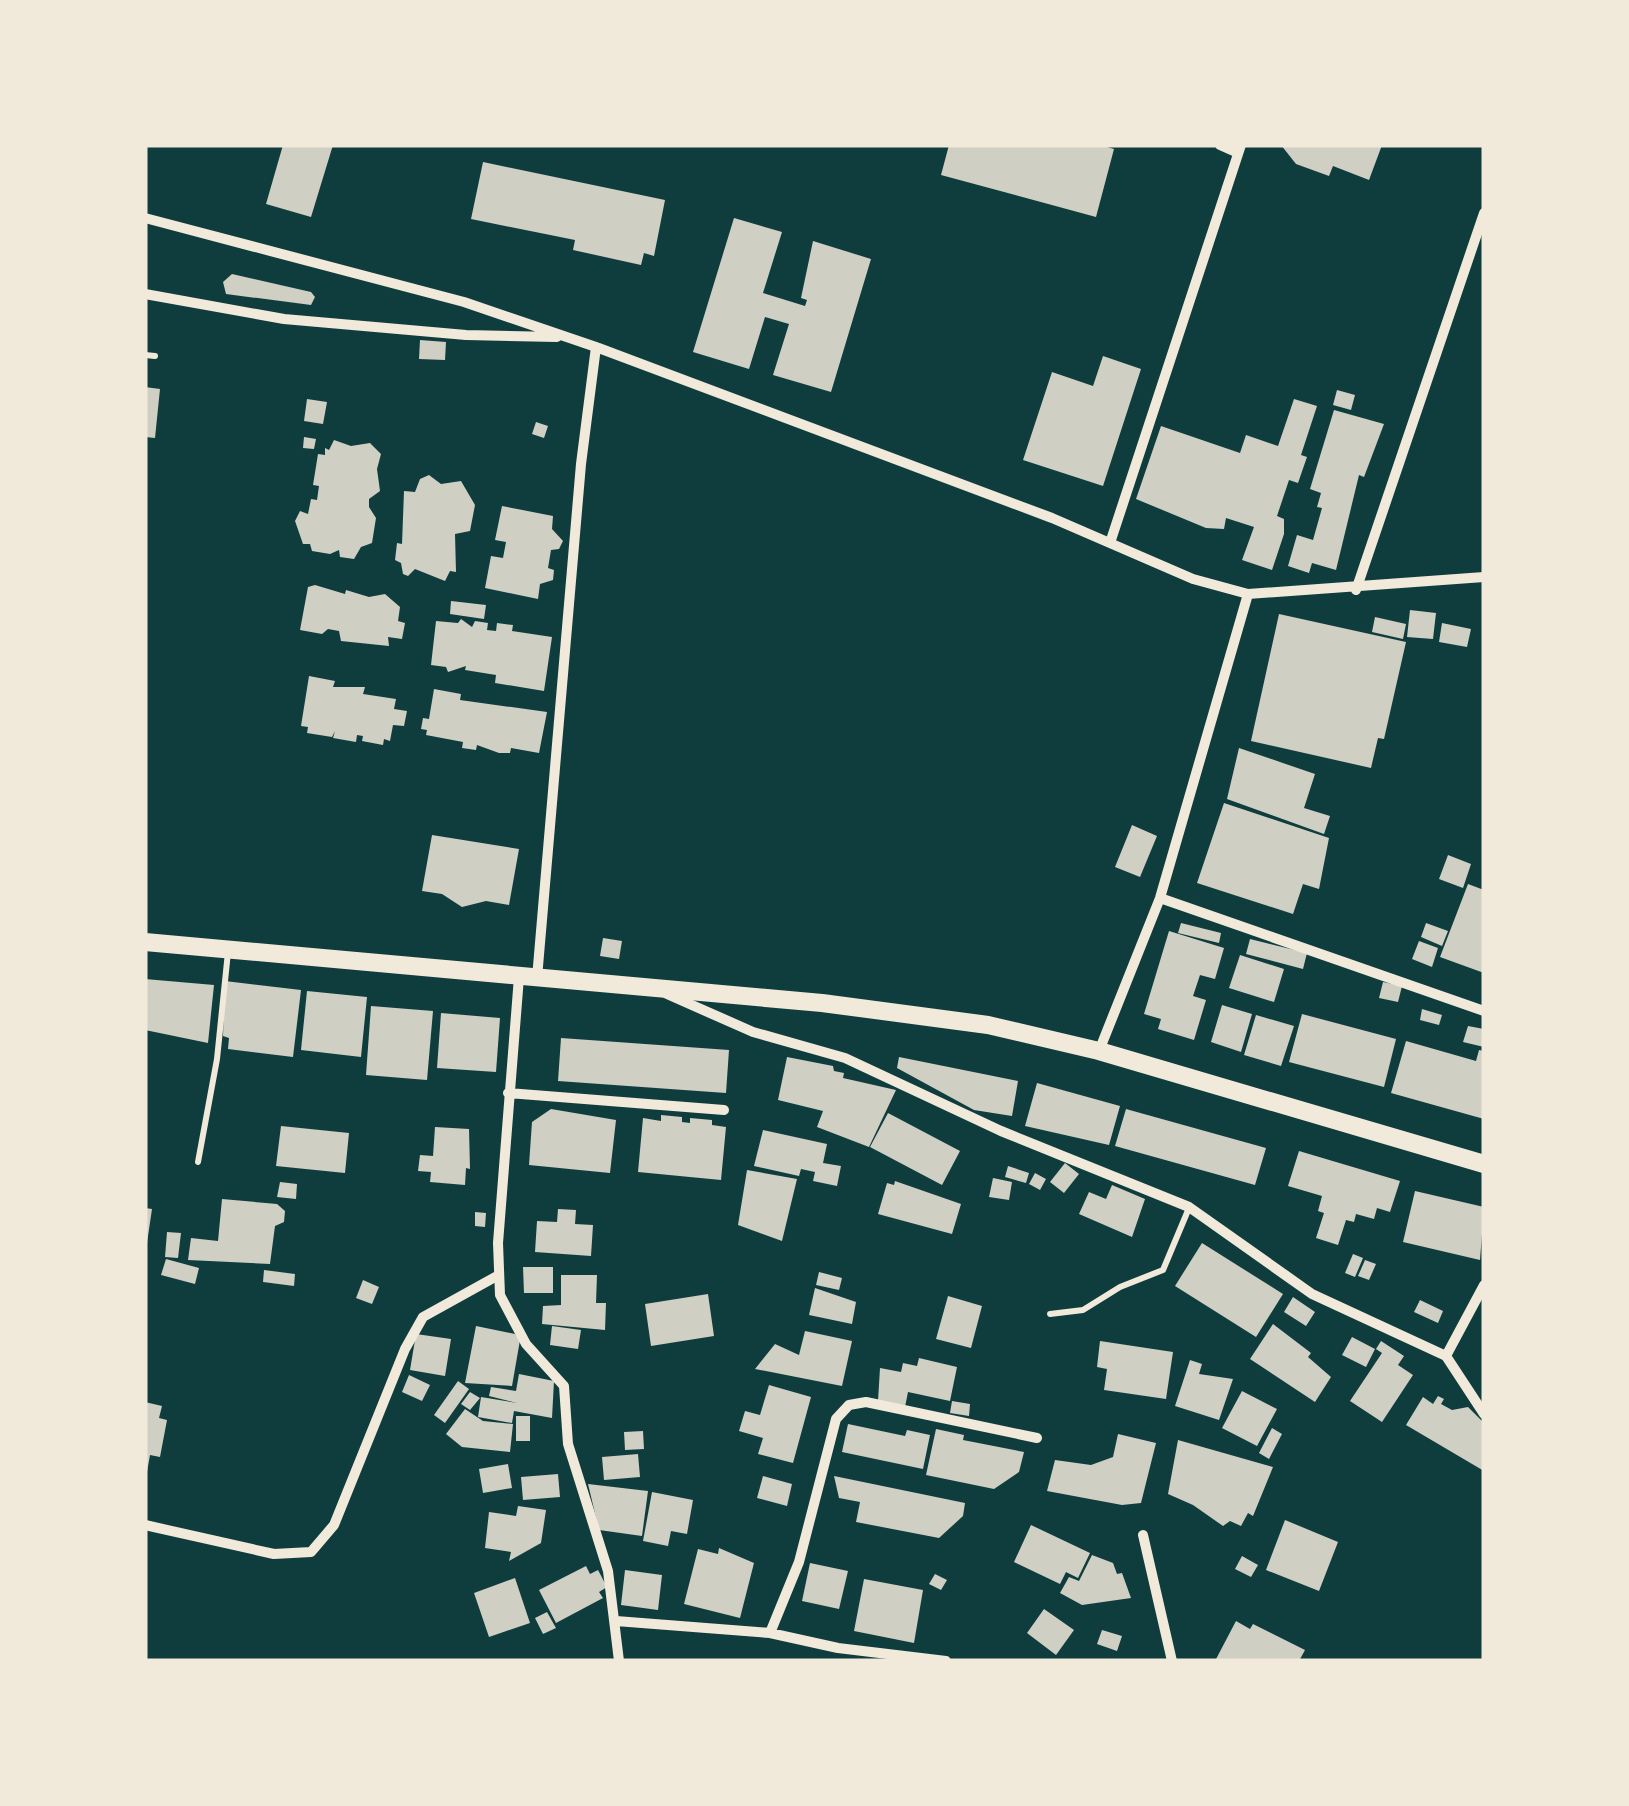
<svg xmlns="http://www.w3.org/2000/svg" width="1629" height="1806" viewBox="0 0 1629 1806" font-family="Rubik,sans-serif">
<rect width="100%" height="100%" fill="#0f3d3e"/>
<path fill="#cfcfc3" d="M283,145H333L311,217L266,204Z
M949,145H1100L1114,149L1096,217L941,175Z
M1281,145H1382L1369,180L1333,166L1329,176L1296,164Z
M483,162L665,200L654,256L644,253L641,265L573,250L575,240L471,219Z
M734,218L782,232L763,293L805,306L807,300L801,298L813,241L871,259L831,392L773,375L789,324L765,317L749,369L693,352Z
M232,274L311,292L315,297L311,305L226,294L223,282Z
M420,340L446,342L445,360L419,359Z
M1103,356L1141,369L1103,486L1023,460L1052,372L1093,386Z
M145,387L160,389L155,438L145,437Z
M1337,390L1355,395L1351,410L1333,405Z
M307,399L327,402L323,424L304,421Z
M1294,399L1317,406L1301,455L1307,457L1298,483L1289,480L1277,516L1284,519V534L1272,570L1242,560L1254,527L1226,518L1224,529L1206,528L1136,499L1161,426L1240,453L1246,435L1278,446Z
M1334,410L1384,424L1364,477L1359,475L1336,570L1312,563L1309,573L1288,566L1297,535L1313,540L1322,508L1317,507L1321,493L1310,489Z
M536,422L548,426L544,438L532,434Z
M304,437L316,439L314,449L303,448Z
M334,440L351,446L370,443L381,454L377,469L380,491L369,499V507L376,518L372,543L361,547L354,559L340,557L339,550L330,554L312,551L310,544H303L295,521L300,511L308,514L311,499L317,500L319,486L313,485L318,454L325,455V448L329,450Z
M429,475L441,484L461,481L475,505L470,531L455,534L456,572L450,571L445,581L415,569L408,576L403,574L401,563L395,560L397,543L402,544L404,491L415,492L420,479Z
M502,506L553,516L552,529L563,541L559,549L551,550L548,568L554,570L553,580L540,584L538,599L485,588L491,556L503,558L506,542L495,540Z
M315,585L345,594L346,590L369,597L385,594L400,607L398,621L405,623L402,639L388,637L389,646L341,641L339,631L328,629L322,634L300,630L308,587Z
M451,601L486,605L484,619L450,614Z
M1410,610L1436,613L1433,639L1407,637Z
M1279,614L1406,642L1384,739L1378,738L1371,768L1251,741Z
M1375,617L1406,624L1403,639L1372,632Z
M461,619L472,627L475,621L488,623L487,630L496,631L497,623L513,625L512,631L552,637L544,691L495,683L496,675L465,670L466,666L448,672L446,667L431,665L436,621L458,623Z
M1442,623L1471,629L1467,647L1439,642Z
M309,676L335,681L333,687H365L363,694L396,699L394,709L407,711L404,726L393,725L390,741L384,739L383,745L362,741L363,736L357,735L356,742L333,738L335,731L332,737L307,733L308,727L301,726Z
M434,689L461,694L460,700L547,712L539,753L511,748L510,753H499L477,745L476,750L462,748L463,742L426,735L427,730L421,729L423,718L429,719Z
M1239,748L1315,774L1304,808L1330,816L1324,834L1227,799Z
M1224,803L1329,838L1319,889L1303,884L1293,914L1197,883Z
M1132,825L1157,836L1140,877L1115,867Z
M432,835L519,849L509,905L486,901L462,907L442,894L422,891Z
M1448,855L1471,864L1463,888L1439,879Z
M1468,884L1484,890V973L1440,957Z
M1181,923L1221,933L1219,943L1178,933Z
M1426,923L1448,931L1442,946L1421,937Z
M1169,931L1224,948L1215,979L1200,975L1193,996L1206,1000L1194,1040L1158,1029L1161,1019L1144,1014Z
M603,938L622,941L619,959L600,956Z
M1250,939L1307,953L1303,969L1246,954Z
M1419,941L1438,948L1432,967L1412,959Z
M1240,955L1284,969L1274,1002L1229,988Z
M145,979L214,985L208,1043L145,1030Z
M225,981L301,990L293,1057L228,1049L229,1038L223,1036Z
M1383,982L1402,986L1398,1002L1379,998Z
M307,991L367,997L361,1057L301,1050Z
M1222,1005L1252,1014L1241,1052L1211,1042Z
M371,1006L433,1011L427,1080L366,1075Z
M1422,1009L1442,1015L1439,1025L1420,1020Z
M441,1013L500,1018L496,1072L437,1068Z
M1302,1014L1396,1039L1384,1087L1289,1062Z
M1256,1015L1294,1026L1281,1066L1244,1055Z
M1468,1026L1484,1029V1047L1463,1042Z
M561,1038L729,1050L726,1093L558,1081Z
M1406,1041L1476,1061L1479,1050L1484,1051V1119L1391,1093Z
M787,1057L833,1066L834,1071L844,1073L843,1078L896,1090L869,1147L817,1127L823,1111L778,1100Z
M899,1057L1018,1081L1012,1116L974,1110L897,1068Z
M1037,1083L1120,1106L1109,1145L1025,1126Z
M551,1109L616,1120L610,1173L529,1165L532,1122Z
M1126,1109L1266,1148L1255,1185L1115,1146Z
M888,1113L960,1151L942,1185L870,1147Z
M661,1115L682,1117V1122L690,1123V1118L712,1120V1125L726,1127L721,1180L638,1172L643,1118L661,1121Z
M281,1126L349,1133L345,1173L276,1166Z
M435,1127L469,1129L470,1169L466,1168L465,1185L430,1182L431,1172L418,1171L420,1155L433,1156Z
M763,1130L827,1144L823,1163L841,1166L837,1186L813,1181L815,1172L801,1169L799,1176L754,1166Z
M1299,1151L1400,1181L1390,1212L1377,1208L1374,1219L1356,1214L1354,1222L1346,1220L1338,1245L1316,1238L1324,1213L1318,1211L1322,1196L1288,1186Z
M1065,1163L1079,1174L1064,1193L1050,1182Z
M1008,1166L1029,1173L1026,1183L1005,1177Z
M747,1170L797,1179L782,1241L738,1225Z
M1035,1173L1046,1179L1040,1190L1029,1184Z
M993,1178L1012,1182L1009,1200L989,1197Z
M895,1181L961,1204L952,1234L878,1214L887,1183L894,1185Z
M280,1182L297,1184L296,1199L277,1197Z
M1112,1185L1145,1199L1132,1237L1079,1214L1089,1192L1106,1199Z
M1415,1191L1484,1207L1480,1260L1403,1242Z
M222,1199L277,1204L285,1211L284,1222L275,1226L270,1264L188,1260L191,1238L218,1241Z
M145,1208L152,1209L147,1243L145,1242Z
M558,1209L576,1210L575,1224L593,1225L591,1256L535,1252L537,1221L557,1222Z
M475,1212L486,1213L485,1227L475,1226Z
M167,1232L181,1233L178,1258L165,1257Z
M1202,1243L1283,1294L1256,1337L1175,1286Z
M1353,1254L1363,1258L1355,1277L1345,1273Z
M166,1259L199,1268L195,1284L161,1275Z
M1365,1260L1376,1264L1369,1280L1358,1276Z
M523,1267H553V1293H524Z
M264,1270L295,1274L294,1286L263,1282Z
M819,1272L842,1278L839,1290L816,1285Z
M561,1275H597L596,1303H606L605,1330L542,1324L543,1306L561,1305Z
M363,1280L379,1287L372,1304L356,1298Z
M815,1288L856,1302L852,1324L809,1315Z
M708,1294L714,1336L651,1346L645,1304Z
M948,1296L982,1306L971,1348L936,1339Z
M1293,1297L1315,1312L1306,1326L1284,1312Z
M1420,1300L1443,1311L1438,1323L1414,1312Z
M1273,1324L1311,1353L1308,1357L1331,1377L1315,1402L1250,1359Z
M476,1326L515,1334L520,1340L512,1386L465,1383Z
M552,1326L581,1330L578,1349L550,1345Z
M805,1331L852,1341L842,1386L755,1369L775,1344L799,1355Z
M416,1334L451,1339L445,1376L410,1370Z
M1352,1337L1375,1349L1366,1367L1342,1355Z
M1100,1341L1173,1352L1166,1399L1104,1390L1107,1369L1097,1367Z
M1381,1341L1404,1356L1398,1365L1413,1375L1382,1422L1350,1401L1382,1353L1376,1349Z
M919,1358L957,1367L950,1401L908,1392L905,1407L878,1401L880,1368L901,1372L903,1363L917,1366Z
M1190,1360L1202,1364L1199,1374L1233,1379L1219,1420L1175,1406Z
M519,1374L554,1381L552,1418L514,1411L512,1423L478,1417L481,1397L517,1403L489,1396L491,1387L516,1391Z
M409,1375L430,1385L422,1401L402,1392Z
M458,1381L469,1389L445,1423L434,1415Z
M769,1385L811,1397L793,1463L758,1454L763,1438L739,1431L745,1411L760,1415Z
M1242,1391L1277,1409L1257,1446L1222,1428Z
M470,1392L480,1398L470,1410L461,1404Z
M1438,1396L1444,1399L1441,1404L1452,1410L1468,1407L1484,1423V1471L1406,1425L1423,1397L1433,1404Z
M952,1401L970,1404L969,1416L950,1413Z
M145,1402L162,1406L159,1418L167,1420L160,1457L150,1455L147,1472Z
M465,1409L483,1421L513,1424L510,1452L462,1447L446,1434Z
M516,1416H530V1441H516Z
M848,1424L905,1436L907,1430L930,1435L923,1469L842,1452Z
M1272,1428L1282,1434L1269,1459L1259,1453Z
M936,1429L964,1435L963,1440L1024,1452L1019,1472L994,1489L926,1475Z
M643,1431L644,1449L625,1450L624,1432Z
M1118,1434L1156,1443L1141,1503L1122,1505L1047,1491L1055,1460L1091,1465L1113,1457Z
M1178,1440L1273,1467L1253,1516L1248,1513L1241,1526L1230,1521L1223,1526L1193,1505L1168,1494Z
M638,1454L640,1477L604,1480L602,1457Z
M508,1464L512,1488L483,1493L479,1469Z
M558,1474L560,1497L523,1500L521,1477Z
M763,1476L792,1484L787,1506L757,1498Z
M834,1476L965,1503L963,1516L939,1538L856,1522L860,1502L839,1498Z
M588,1484L648,1491L642,1536L599,1530Z
M652,1492L693,1500L687,1534L671,1531L668,1546L643,1541Z
M518,1506L546,1510L541,1543L509,1561L511,1552L485,1548L489,1512L516,1516Z
M1285,1520L1338,1542L1319,1591L1266,1570Z
M1031,1525L1090,1553L1078,1578L1066,1572L1060,1584L1014,1562Z
M719,1548L754,1563L740,1618L684,1604L698,1549L718,1554Z
M1092,1555L1113,1563L1117,1574L1122,1573L1131,1598L1082,1605L1060,1593L1069,1577L1079,1581Z
M1242,1556L1258,1565L1251,1577L1235,1569Z
M810,1563L848,1571L839,1609L802,1601Z
M586,1566L590,1574L598,1570L607,1587L599,1592L603,1598L556,1623L539,1590Z
M625,1570L662,1575L658,1610L621,1605Z
M935,1574L947,1580L941,1590L929,1584Z
M515,1578L530,1623L489,1637L474,1593Z
M864,1579L923,1590L914,1643L854,1631Z
M1044,1609L1074,1630L1056,1655L1027,1633Z
M547,1612L556,1628L543,1634L535,1618Z
M1236,1621L1250,1629L1253,1624L1305,1650L1299,1661H1215Z
M1102,1630L1122,1636L1117,1651L1097,1644Z"/>
<g fill="none" stroke-linecap="round" stroke-linejoin="round">
<path stroke="#f1e9da" stroke-width="6" d="M145,355L155,356
M198,1162L217,1059L228,952
M1050,1314L1083,1310L1120,1287L1163,1270L1189,1208"/>
<path stroke="#f1e9da" stroke-width="10" d="M1220,145L1238,153
M145,218L464,302L596,347L1052,518L1193,579L1248,594L1484,577
M145,294L284,319L466,335L557,337
M1110,543L1241,145
M1356,590L1484,213
M1160,898L1484,1011
M519,977L498,1243L500,1295L526,1344L564,1386L568,1444L608,1571L619,1661
M537,978L581,464L596,347
M667,994L753,1032L845,1058L1001,1131L1189,1207L1312,1294L1446,1356
M1099,1051L1160,898L1248,594
M508,1093L724,1110
M1484,1285L1446,1356L1484,1414
M145,1525L274,1554L311,1552L334,1525L405,1349L423,1317L497,1276
M1143,1535L1172,1661
M616,1621L770,1633L838,1648L946,1661
M770,1633L799,1562L836,1419L849,1405L866,1402L1037,1438"/>
<path stroke="#f1e9da" stroke-width="18" d="M145,942L822,1003L988,1025L1099,1051L1484,1164"/>
</g>
<rect width="1629" height="1806" fill="none" stroke="#f1e9da" stroke-width="295"/>
</svg>
